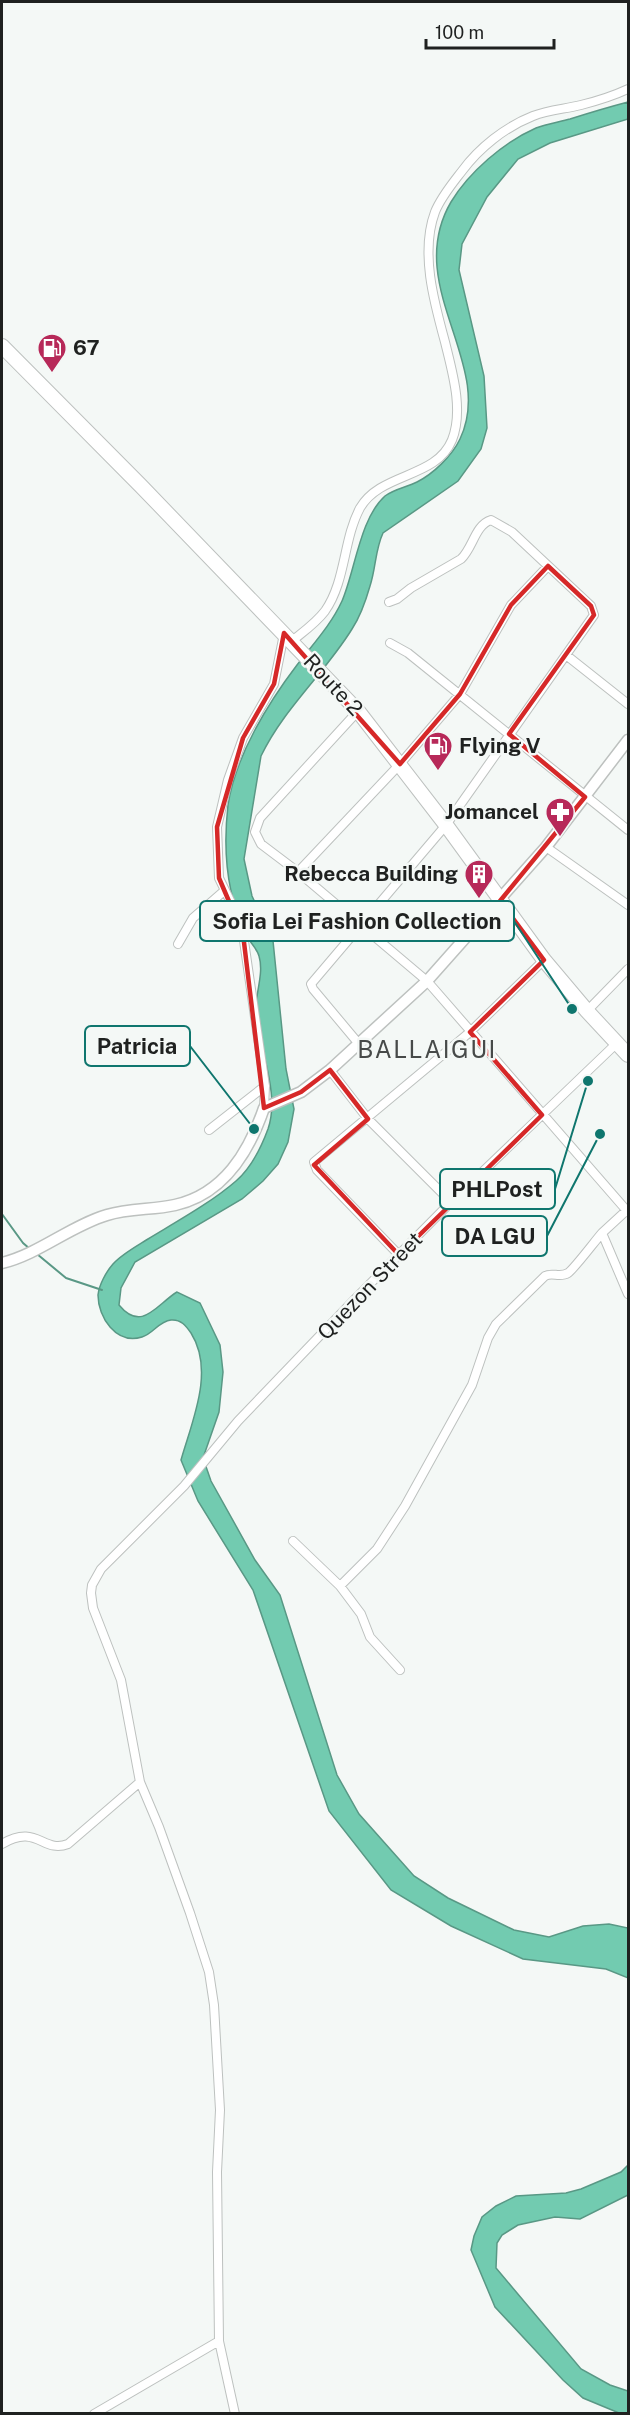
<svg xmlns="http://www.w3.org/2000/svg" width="630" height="2415" viewBox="0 0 630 2415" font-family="'Public Sans',sans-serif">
<rect width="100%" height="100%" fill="#f4f8f6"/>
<path fill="#72cbb0" stroke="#599885" stroke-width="1.5" d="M628,102V119L550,143L518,159L487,197L462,244L459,270L484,376L487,428L481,449L458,481L383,533C375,550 376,568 370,586C366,600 360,617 352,629C325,673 284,708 261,756L244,859L252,896L273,941L286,1069L294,1109L288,1142L278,1164L263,1181L242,1199L135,1262L121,1288L119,1305C142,1333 157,1304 177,1292L200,1303L220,1345L223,1372L219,1412L203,1458L211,1481L255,1560L280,1595L337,1775L359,1814L414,1876L448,1898L514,1930L549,1937L583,1926L609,1924L628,1928V1978L606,1969L523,1959L451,1926L391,1890L329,1811L253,1590L198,1501L181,1460C192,1421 215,1371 191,1333C186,1326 181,1319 171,1320C159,1321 153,1334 142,1337C116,1345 98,1317 98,1295C99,1285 106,1272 113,1264C122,1254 137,1246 148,1239C176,1222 212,1202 236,1181C251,1168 261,1148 268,1129C281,1091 257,1047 256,1008C256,991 264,973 259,956C257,948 249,942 246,934C226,894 223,849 228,805C235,757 268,703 297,665C313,644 331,625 342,601C355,571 360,518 385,496C394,489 407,487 417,482C433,474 452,456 460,439C496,364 402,286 451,202C469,172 504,142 536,128C546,124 559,122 570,119C589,113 609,107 628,102Z
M628,2165V2195L580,2219L555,2217L518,2225L502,2235L497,2243L496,2268L581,2369L610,2385L628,2391V2413H619L583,2398L563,2380L495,2307L471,2250L474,2236L482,2217L496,2206L516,2196L566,2193L581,2189L621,2172Z"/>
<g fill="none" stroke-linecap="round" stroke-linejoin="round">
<path stroke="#599885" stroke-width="2" d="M2,1214L23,1243L30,1249
M37,1254L66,1278L102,1290"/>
<g stroke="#bdc1bf" stroke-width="10">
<path id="street" d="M292,641C303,632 316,623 325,611C346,581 343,540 360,508C381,472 436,479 452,440C464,410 452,371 445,342C434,302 420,252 435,212C441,197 452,184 462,171C479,148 505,127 533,116C548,110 565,109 581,105C597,101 613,96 628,89
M390,643L408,653L628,830
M566,655L628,704
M358,711L260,818L255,832L261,844L298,872L427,981L628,1212
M546,847L628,905
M298,872L400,764L460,694L511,605L548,566
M178,944L193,918L224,891
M587,1011L628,969
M359,1044L313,989L311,984L446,825L594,615L591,606L512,532L491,520C475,525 473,548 461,559L411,588L397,599L389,602
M330,1070L368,1119L451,1202
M264,1108L265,1086L243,934L237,915L219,878L217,827L228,780L243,738L274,684L284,634
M209,1130L265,1086
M627,1210L602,1233L628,1294
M399,1255L317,1170L314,1162L470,1032L544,960
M293,1541L340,1586L361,1614L370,1637L400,1670
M340,1586L377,1549L405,1506L472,1385L488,1338L496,1324L545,1276C552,1272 560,1278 568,1273C574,1269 595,1241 602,1233
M2,1844C37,1823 43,1854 68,1844L140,1782
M94,2414L219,2341
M235,2414L219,2341L217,2172L220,2110L214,2005L209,1972L190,1913L159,1827L140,1782L121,1680L93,1608L91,1593L92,1585L101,1569L184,1486L238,1421L355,1299L451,1202L617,1043"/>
</g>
<g stroke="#bdc1bf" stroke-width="13">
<path id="secondary" d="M2,1263C39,1254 70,1226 107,1215C129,1208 153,1210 175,1205C224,1194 249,1152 264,1108L301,1092L330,1070L427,981L546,847L628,740"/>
</g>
<g stroke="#bdc1bf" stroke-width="16">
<path id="highway" d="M2,346L141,486L358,711L446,825L544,960L587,1011L628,1055"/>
</g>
<use href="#street" stroke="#fff" stroke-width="8"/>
<use href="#secondary" stroke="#fff" stroke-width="10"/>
<use href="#highway" stroke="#fff" stroke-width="14"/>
</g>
<path fill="none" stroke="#d62828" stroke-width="4.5" stroke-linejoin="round" d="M548,566L591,606L594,615L509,734L585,797L500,901L544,960L470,1032L542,1115L399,1255L314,1165L368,1119L330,1070L301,1092L264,1108L243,934L219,878L217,827L243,738L274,684L284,633L400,764L460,694L511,605Z"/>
<defs>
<g id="fuel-pin" transform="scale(1.5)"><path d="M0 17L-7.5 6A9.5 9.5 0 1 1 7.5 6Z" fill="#b72959" stroke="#f4f8f6"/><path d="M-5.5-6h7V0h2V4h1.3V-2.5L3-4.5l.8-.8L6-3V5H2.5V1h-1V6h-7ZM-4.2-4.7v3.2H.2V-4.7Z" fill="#fff"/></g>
<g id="pharmacy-pin" transform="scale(1.5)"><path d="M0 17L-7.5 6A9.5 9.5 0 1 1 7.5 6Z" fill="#b72959" stroke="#f4f8f6"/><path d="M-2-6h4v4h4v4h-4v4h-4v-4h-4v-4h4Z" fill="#fff"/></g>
<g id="building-pin" transform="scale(1.5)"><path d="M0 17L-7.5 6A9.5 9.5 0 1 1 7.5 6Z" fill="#b72959" stroke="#f4f8f6"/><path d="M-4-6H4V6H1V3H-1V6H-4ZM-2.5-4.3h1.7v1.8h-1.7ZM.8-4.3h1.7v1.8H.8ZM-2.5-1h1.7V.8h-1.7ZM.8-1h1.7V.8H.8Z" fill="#fff"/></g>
</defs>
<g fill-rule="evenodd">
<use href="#fuel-pin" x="52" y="348"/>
<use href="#fuel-pin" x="438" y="746"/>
<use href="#pharmacy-pin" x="560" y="812"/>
<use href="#building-pin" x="479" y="874"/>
</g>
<g text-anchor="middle" stroke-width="5" stroke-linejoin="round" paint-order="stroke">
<g font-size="21" font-weight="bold" fill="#1f2120" stroke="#f4f8f6" text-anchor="start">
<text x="73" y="355">67</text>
<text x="459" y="753">Flying V</text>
<text x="539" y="819" text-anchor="end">Jomancel</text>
<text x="458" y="881" text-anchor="end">Rebecca Building</text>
</g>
<g font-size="21" fill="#1f2120" stroke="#f4f8f6">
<text transform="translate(333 685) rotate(47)" y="7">Route 2</text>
<text transform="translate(370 1286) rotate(-46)" y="7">Quezon Street</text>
</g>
<g font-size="24" letter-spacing="1.5" fill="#474a49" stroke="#f4f8f6">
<text x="427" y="1058">BALLAIGUI</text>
</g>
</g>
<path fill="none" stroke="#0f766e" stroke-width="2" d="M572 1009L514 921M254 1129L190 1046M588 1081L555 1189M600 1134L547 1236"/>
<g fill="#0f766e" stroke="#f4f8f6" stroke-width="2">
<circle cx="572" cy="1009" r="6"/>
<circle cx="254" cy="1129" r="6"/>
<circle cx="588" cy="1081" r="6"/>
<circle cx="600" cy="1134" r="6"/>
</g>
<g fill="#f4f8f6" stroke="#0f766e" stroke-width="2">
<rect x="200" y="901" width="314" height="40" rx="6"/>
<rect x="85" y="1026" width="105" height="40" rx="6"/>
<rect x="440" y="1169" width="115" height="40" rx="6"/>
<rect x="442" y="1216" width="105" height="40" rx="6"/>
</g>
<g font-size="22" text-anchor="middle" font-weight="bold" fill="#1f2120">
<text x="357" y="929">Sofia Lei Fashion Collection</text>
<text x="137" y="1054">Patricia</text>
<text x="497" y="1197">PHLPost</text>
<text x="495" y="1244">DA LGU</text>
</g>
<rect width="630" height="2415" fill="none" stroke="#1f2120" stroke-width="6"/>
<path d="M426 39v9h128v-9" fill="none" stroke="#1f2120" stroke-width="3"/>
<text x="435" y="39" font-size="18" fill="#1f2120" stroke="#f4f8f6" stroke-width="4.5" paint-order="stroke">100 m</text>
</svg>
